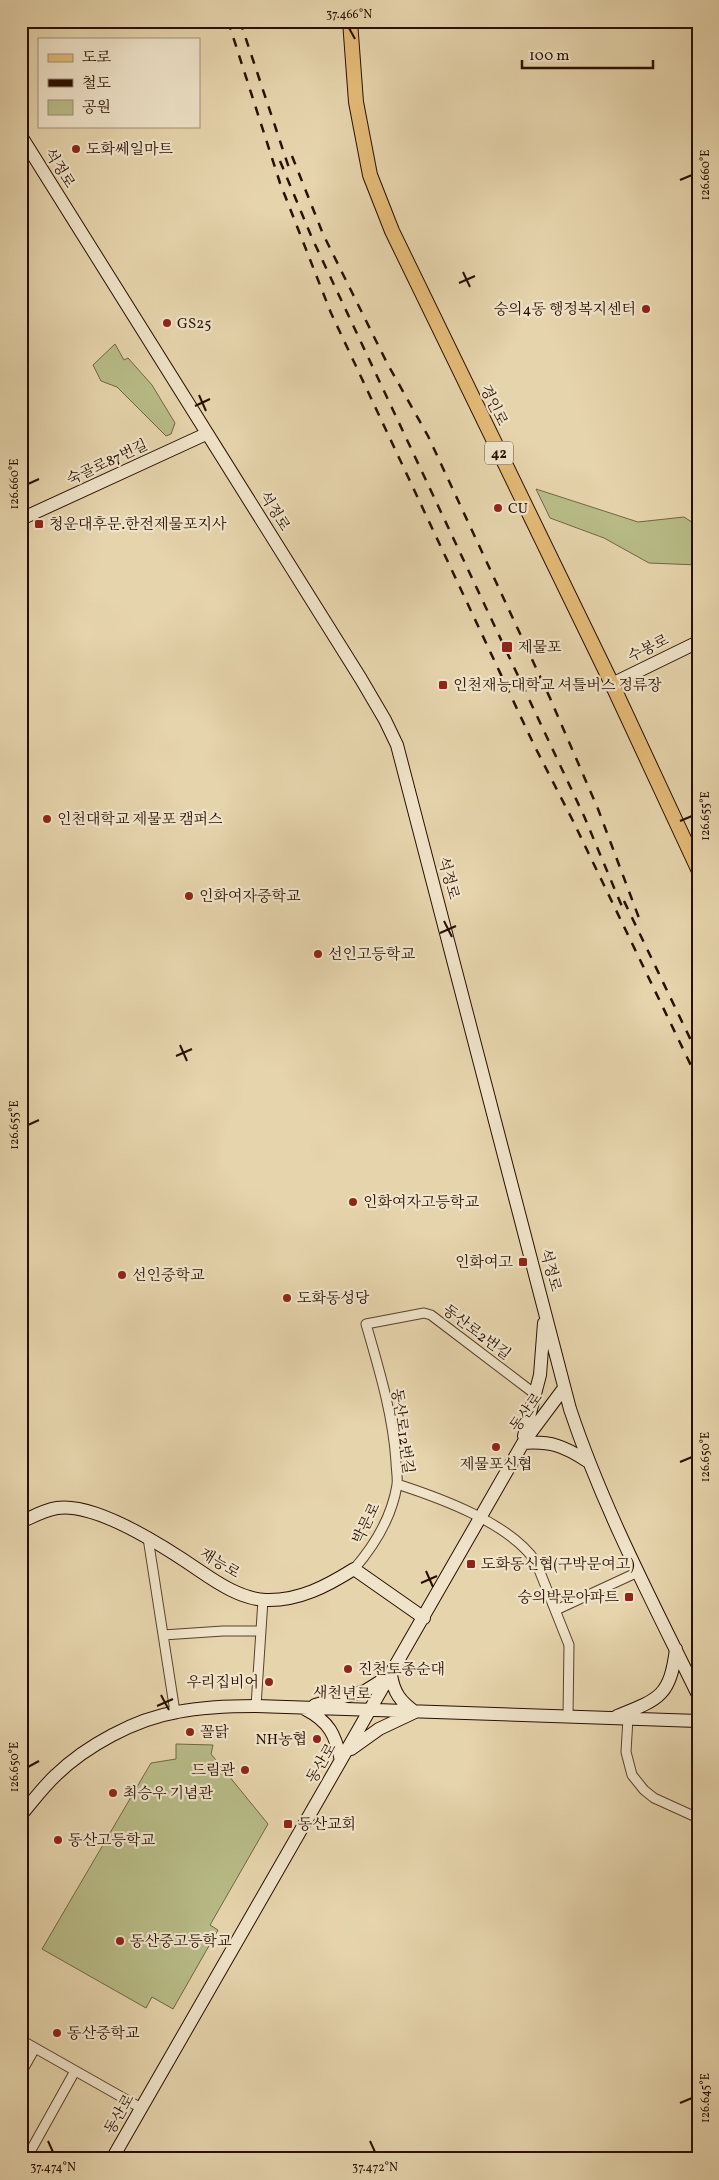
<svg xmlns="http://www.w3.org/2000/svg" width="719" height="2180" viewBox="0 0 719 2180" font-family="Vollkorn,'Noto Serif KR',serif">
<rect width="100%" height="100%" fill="#e6d4ac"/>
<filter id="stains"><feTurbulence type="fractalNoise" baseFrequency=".004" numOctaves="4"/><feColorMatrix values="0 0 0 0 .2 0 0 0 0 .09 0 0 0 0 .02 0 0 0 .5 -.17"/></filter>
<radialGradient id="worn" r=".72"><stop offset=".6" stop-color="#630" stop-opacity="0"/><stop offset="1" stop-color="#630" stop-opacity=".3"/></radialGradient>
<path fill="#b8bc87" stroke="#716644" d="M115,344L124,360L128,358L152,385L175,423L171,434L166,436L117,387L101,381L93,365Z
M536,489L638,522L684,517L698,526V565L649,563L604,538L550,518Z
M21,941L24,946L28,1002L21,1032Z
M176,1744L213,1745L211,1754L268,1824L210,1925L218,1930L173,2009L152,1997L146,2008L42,1949L151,1763L176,1759Z"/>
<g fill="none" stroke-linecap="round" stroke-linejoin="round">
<g stroke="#59402b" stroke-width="11">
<path id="street" d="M397,1484C440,1498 510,1523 536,1562L569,1645L568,1716
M148,1538L175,1712
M354,1569C374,1546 392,1516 397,1485C398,1478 396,1469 396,1462C393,1415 379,1369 366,1324L424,1313L431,1315L535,1394
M556,1610L638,1572
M163,1635L223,1631H260
M256,1706L263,1600
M628,1718L626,1752L632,1775L644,1790L654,1798L698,1818
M21,2040L141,2108
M21,2073L35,2048
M26,2159L75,2071"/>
</g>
<g stroke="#2a0f00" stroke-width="14">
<path id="secondary" d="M21,136L361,679L385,720L397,745L570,1409C603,1508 652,1601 698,1695
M21,519L206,434
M612,684L698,642
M524,1436L540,1375L544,1323
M523,1443C551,1441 564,1446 587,1461
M21,1522C32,1517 44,1510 57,1508C97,1502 168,1549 200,1571C219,1584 242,1599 266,1600C299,1601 327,1586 354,1569L424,1618
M315,1705L365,1691L389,1676
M305,1709C330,1722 335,1735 341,1760
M617,1716C660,1699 670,1696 676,1649
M351,1749L379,1729L415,1712C400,1701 394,1693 391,1675
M21,1815C32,1802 43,1787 56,1775C86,1746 135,1719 177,1712C203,1707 229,1706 256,1706L698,1721
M112,2159L523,1443L564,1388"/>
</g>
<g stroke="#2a0f00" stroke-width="16">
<path id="primary" d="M350,21L356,102L370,175L392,231L612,684L698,869"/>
</g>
<use href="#street" stroke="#efe3c9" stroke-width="9"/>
<use href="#secondary" stroke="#efe3c9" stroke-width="12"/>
<use href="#primary" stroke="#e3ba76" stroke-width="14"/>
<path stroke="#2a0f00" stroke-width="2.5" stroke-dasharray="9 9" stroke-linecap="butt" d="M228,21L280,183L331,313L534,745L573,821L698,1080
M240,21L289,168
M292,156L323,234L387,363L428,436L550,698L598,809L639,918
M280,161L312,238L584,816L623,909
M624,901L698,1055"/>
</g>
<path fill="none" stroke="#2a0f00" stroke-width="2" d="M349,28L355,39M680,180L692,175M463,272L470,287M459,283L475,276M199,395L206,411M195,406L210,399M28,484L39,479M680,821L692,816M444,921L452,937M440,933L456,926M180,1045L187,1061M176,1056L192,1049M28,1125L39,1120M680,1462L692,1457M426,1571L433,1587M421,1583L437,1576M161,1695L169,1710M157,1706L173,1699M28,1767L39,1761M680,2103L692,2098M48,2141L53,2152M370,2141L375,2152"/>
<g fill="#8f2418" stroke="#efe3c9" stroke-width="2">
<circle cx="76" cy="149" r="5"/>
<circle cx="646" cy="309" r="5"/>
<circle cx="167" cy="323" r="5"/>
<circle cx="498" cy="508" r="5"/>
<rect x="34" y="519" width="10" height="10" rx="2.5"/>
<rect x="501" y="641" width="12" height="12" rx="2.5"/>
<rect x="438" y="680" width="10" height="10" rx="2.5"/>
<circle cx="47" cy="819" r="5"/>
<circle cx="189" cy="896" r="5"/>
<circle cx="318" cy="954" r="5"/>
<circle cx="353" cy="1202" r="5"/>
<rect x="518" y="1257" width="10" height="10" rx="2.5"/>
<circle cx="122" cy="1275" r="5"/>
<circle cx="287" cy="1298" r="5"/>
<circle cx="496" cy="1447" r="5"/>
<rect x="466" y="1559" width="10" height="10" rx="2.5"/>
<rect x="624" y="1592" width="10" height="10" rx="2.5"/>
<circle cx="348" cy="1669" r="5"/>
<circle cx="269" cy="1682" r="5"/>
<circle cx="190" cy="1732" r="5"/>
<circle cx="317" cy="1739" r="5"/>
<circle cx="245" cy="1770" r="5"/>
<circle cx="113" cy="1793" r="5"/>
<rect x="283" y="1819" width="10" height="10" rx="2.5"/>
<circle cx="58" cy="1840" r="5"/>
<circle cx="120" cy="1941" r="5"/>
<circle cx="57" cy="2033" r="5"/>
</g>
<g text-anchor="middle" stroke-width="4.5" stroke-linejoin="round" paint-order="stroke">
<rect fill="#efe3c9" stroke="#654f3c" stroke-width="1" x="485" y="441.5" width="28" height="23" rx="4"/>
<g font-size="14" font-weight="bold" fill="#2a0f00">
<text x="499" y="458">42</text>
</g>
<g font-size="15" fill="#2a0f00" stroke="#efe3c9" text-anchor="start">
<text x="86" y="154">도화쎄일마트</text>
<text x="636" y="314" text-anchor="end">숭의4동 행정복지센터</text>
<text x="177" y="328">GS25</text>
<text x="508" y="513">CU</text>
<text x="49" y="529">청운대후문.한전제물포지사</text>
<text x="518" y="652">제물포</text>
<text x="453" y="690">인천재능대학교 셔틀버스 정류장</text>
<text x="57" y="824">인천대학교 제물포 캠퍼스</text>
<text x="199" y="901">인화여자중학교</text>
<text x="328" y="959">선인고등학교</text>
<text x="363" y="1207">인화여자고등학교</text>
<text x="513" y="1267" text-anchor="end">인화여고</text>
<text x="132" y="1280">선인중학교</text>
<text x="297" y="1303">도화동성당</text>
<text x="496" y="1469" text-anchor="middle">제물포신협</text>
<text x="481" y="1569">도화동신협(구박문여고)</text>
<text x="619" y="1602" text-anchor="end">숭의박문아파트</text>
<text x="358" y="1674">진천토종순대</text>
<text x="259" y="1687" text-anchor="end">우리집비어</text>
<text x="200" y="1737">꼴닭</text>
<text x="307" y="1744" text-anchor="end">NH농협</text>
<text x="235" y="1775" text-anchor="end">드림관</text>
<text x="123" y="1798">최승우 기념관</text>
<text x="298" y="1829">동산교회</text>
<text x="68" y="1845">동산고등학교</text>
<text x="130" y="1946">동산중고등학교</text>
<text x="67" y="2038">동산중학교</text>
</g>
<g font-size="15" fill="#2a0f00" stroke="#efe3c9">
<text transform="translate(60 168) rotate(58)" y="5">석정로</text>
<text transform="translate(494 405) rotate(64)" y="5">경인로</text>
<text transform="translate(107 462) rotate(-25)" y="5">숙골로87번길</text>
<text transform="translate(275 511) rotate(58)" y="5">석정로</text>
<text transform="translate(648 648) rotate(-26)" y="5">수봉로</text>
<text transform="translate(449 878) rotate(75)" y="5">석정로</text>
<text transform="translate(551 1270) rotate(75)" y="5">석정로</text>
<text transform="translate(477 1332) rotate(37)" y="5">동산로2번길</text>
<text transform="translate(526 1412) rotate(-54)" y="5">동산로</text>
<text transform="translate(403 1431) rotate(82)" y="5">동산로12번길</text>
<text transform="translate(366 1523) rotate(-64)" y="5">박문로</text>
<text transform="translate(220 1563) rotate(31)" y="5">재능로</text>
<text transform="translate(342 1693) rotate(2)" y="5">새천년로</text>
<text transform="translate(321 1763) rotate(-60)" y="5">동산로</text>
<text transform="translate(119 2114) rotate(-60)" y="5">동산로</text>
</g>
</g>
<rect width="719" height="2180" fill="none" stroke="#e6d4ac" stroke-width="55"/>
<rect x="38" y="38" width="162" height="90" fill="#efe3c9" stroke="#a08e79"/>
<rect x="48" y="54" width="25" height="8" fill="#e3ba76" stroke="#a08e79"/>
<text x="82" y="62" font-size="15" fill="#2a0f00">도로</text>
<rect x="48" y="79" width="25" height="8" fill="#2a0f00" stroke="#a08e79"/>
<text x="82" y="88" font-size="15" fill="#2a0f00">철도</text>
<rect x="48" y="100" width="25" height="15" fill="#b8bc87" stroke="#a08e79"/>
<text x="82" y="112" font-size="15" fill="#2a0f00">공원</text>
<path d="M522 60v8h131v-8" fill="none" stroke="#2a0f00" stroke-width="2.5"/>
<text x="529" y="60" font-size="15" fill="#2a0f00" stroke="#efe3c9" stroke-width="4" paint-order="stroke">100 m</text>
<rect x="28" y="28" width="664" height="2124" fill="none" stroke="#2a0f00" stroke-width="2"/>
<g font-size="12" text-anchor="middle" fill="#2a0f00">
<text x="349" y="18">37.466°N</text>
<text transform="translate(705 175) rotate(-90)" y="4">126.660°E</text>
<text transform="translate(14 484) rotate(-90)" y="4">126.660°E</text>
<text transform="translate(705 816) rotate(-90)" y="4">126.655°E</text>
<text transform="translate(14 1125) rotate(-90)" y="4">126.655°E</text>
<text transform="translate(705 1457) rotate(-90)" y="4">126.650°E</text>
<text transform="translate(14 1767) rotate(-90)" y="4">126.650°E</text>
<text transform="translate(705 2098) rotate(-90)" y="4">126.645°E</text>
<text x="53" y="2171">37.474°N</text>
<text x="375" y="2171">37.472°N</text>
</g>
<rect width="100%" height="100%" filter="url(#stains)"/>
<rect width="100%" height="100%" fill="url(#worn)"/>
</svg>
